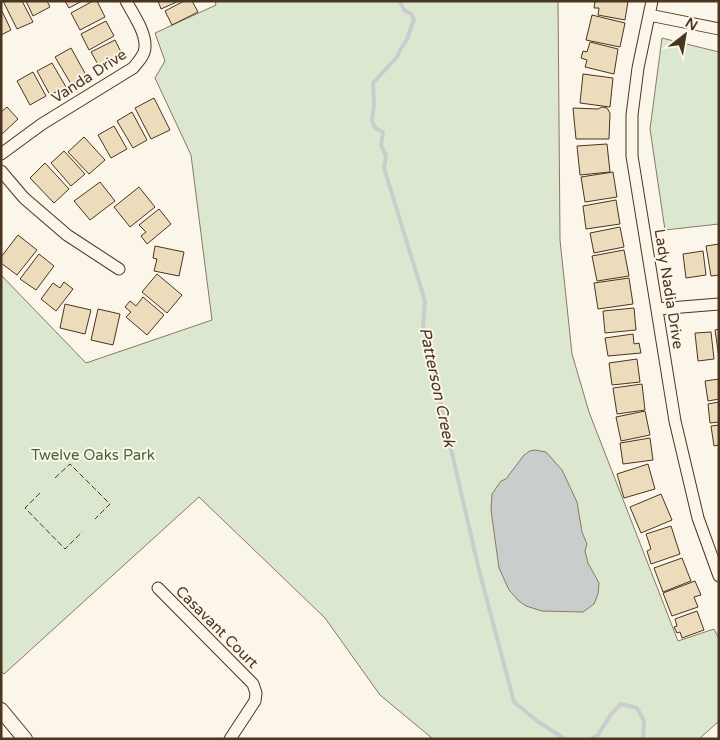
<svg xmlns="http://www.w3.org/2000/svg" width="720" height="740" viewBox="0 0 720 740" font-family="'Varela Round',sans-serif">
<rect width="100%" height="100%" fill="#fbf6e9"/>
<path fill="#dce7d0" stroke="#887966" d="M215,1H558L560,240L572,354L589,412L678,641L714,629L719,639V721L699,739H433L380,695L325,618L199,497L4,674L1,671V275L86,363L212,320L191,155L155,78L165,61L155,33L216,5Z
M662,38L719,52V224L665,230L650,129Z"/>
<path fill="#c9cecd" stroke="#887966" d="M535,450L546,452L562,470L577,502L582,532L587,544L585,551L588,563L599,583L598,594L594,604L583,612L542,611L526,606L519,601L509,590L499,568L491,510L492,494L501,481L506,479L524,455L530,451Z"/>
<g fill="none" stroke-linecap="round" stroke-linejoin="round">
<path stroke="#c9cecd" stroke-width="4" d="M400,1L404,10L411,14L414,19L407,39L400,50L397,57L373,83L374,105L372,120L375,128L383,132L381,145L386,156L384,168L425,301L423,328L479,570L514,702L537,721L565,739
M591,739L598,735L611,714L621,704L637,708L644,721L643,739"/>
</g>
<path fill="#ecdcbc" stroke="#4a3520" d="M3,1H22L33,22L17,29Z
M26,1H47L50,7L33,16Z
M65,1H82L69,8Z
M93,1H97L105,17L80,30L71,13Z
M158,1H179L161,9Z
M184,1H192L198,12L172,25L165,11Z
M595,1H628L625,20L598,15L599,8H594Z
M1,9L11,30L1,35Z
M592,15L625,23L620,47L586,40Z
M106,21L114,36L89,50L81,34Z
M115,40L123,56L100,68L91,52Z
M590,42L618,49L614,74L585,67L587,60L581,58L583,51L587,52Z
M71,48L86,75L71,84L55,57Z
M52,63L66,87L50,95L37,71Z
M33,72L46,96L30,105L17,81Z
M583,74L613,78L610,107L580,103Z
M154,98L170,130L151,139L135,108Z
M7,107L18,119L1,135V112Z
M602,107L607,108L610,113L609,139H576L573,108L598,109Z
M132,112L147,140L133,148L117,121Z
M114,126L127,149L111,158L98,135Z
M84,137L105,160L89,174L68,152Z
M607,144L610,172L580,175L577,146Z
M64,151L85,174L71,186L51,163Z
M45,163L69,189L54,203L30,178Z
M613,172L617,197L585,202L581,177Z
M100,182L115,201L90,220L74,201Z
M139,187L155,207L130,227L114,207Z
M616,200L620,224L586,229L583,206Z
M159,209L171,224L147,244L141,236L146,232L139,225Z
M620,227L624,247L594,253L590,233Z
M18,235L37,250L17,275L1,263V257Z
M719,244V275L711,276L706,246Z
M155,246L184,252L179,276L154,271L157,259L153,258Z
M624,250L629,276L597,281L592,256Z
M703,251L706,275L686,278L683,254Z
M39,254L54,266L36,290L20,279Z
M157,274L182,295L167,313L142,292Z
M629,278L633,304L598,309L594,283Z
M64,282L73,289L56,311L41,299L53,283L60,288Z
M143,297L164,315L147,335L126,317L131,312L125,307L130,301L136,306Z
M65,304L91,310L85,334L60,328Z
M634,308L636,330L605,333L603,311Z
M98,309L120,314L113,345L91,340Z
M719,329V358L715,330Z
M711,332L714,359L698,361L695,333Z
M633,334L634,344L639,343L641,353L608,356L605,338Z
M637,359L640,382L612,385L609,363Z
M719,379V399L708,401L705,381Z
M642,384L645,410L617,414L613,388Z
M719,402V422L710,423L708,404Z
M645,411L650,435L621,441L616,417Z
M719,425V445L714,446L711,426Z
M650,438L653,460L623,464L620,443Z
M648,464L655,489L624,498L617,474Z
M661,494L672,520L641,533L630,507Z
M671,526L680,554L651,564L647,551L651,549L646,534Z
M682,558L691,581L663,592L654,568Z
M695,581L701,595L694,597L698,607L672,616L663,593Z
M697,611L704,630L682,638L680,632L677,633L674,627L677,626L675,619Z"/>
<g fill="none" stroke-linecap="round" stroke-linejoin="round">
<g stroke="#4a3520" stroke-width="13">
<path id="minor" d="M652,1L638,68L632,115V156L675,421L698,518L719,576
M649,15L719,29
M1,154L42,124L133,68C138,62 145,55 145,47C146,32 133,14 126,1
M1,171L24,198L67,235L119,269
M657,309L719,304
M158,588L253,684L256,693L255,701L230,739"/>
</g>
<g stroke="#4a3520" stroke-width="16">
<path id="tertiary" d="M1,710L25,739"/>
</g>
<use href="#minor" stroke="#fbf6e9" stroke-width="11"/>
<use href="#tertiary" stroke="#fbf6e9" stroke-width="14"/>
<path stroke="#4a3520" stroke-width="1" stroke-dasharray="6 2.5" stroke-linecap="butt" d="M55,478L70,464L110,504L95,519
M40,493L25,508L65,549L82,532"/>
</g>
<g text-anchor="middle" stroke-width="4" stroke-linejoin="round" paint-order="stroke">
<g font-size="15" fill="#4a3520" stroke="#fbf6e9">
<text transform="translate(89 76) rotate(-33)" y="5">Vanda Drive</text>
<text transform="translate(669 289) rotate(81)" y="5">Lady Nadia Drive</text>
<text transform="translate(217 627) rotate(45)" y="5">Casavant Court</text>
</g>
<g font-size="15" fill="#436837" stroke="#fbf6e9">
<text x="93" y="460">Twelve Oaks Park</text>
</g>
<g font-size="16" font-style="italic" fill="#4a3520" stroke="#fbf6e9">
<text transform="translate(438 387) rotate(78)" y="6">Patterson Creek</text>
</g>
</g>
<rect width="720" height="740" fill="none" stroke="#4a3520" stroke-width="5"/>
<g transform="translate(685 35) rotate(31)" stroke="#fbf6e9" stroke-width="4" paint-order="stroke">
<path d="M0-4L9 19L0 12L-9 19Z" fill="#4a3520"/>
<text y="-8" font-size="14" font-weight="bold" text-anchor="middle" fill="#4a3520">N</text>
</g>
</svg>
